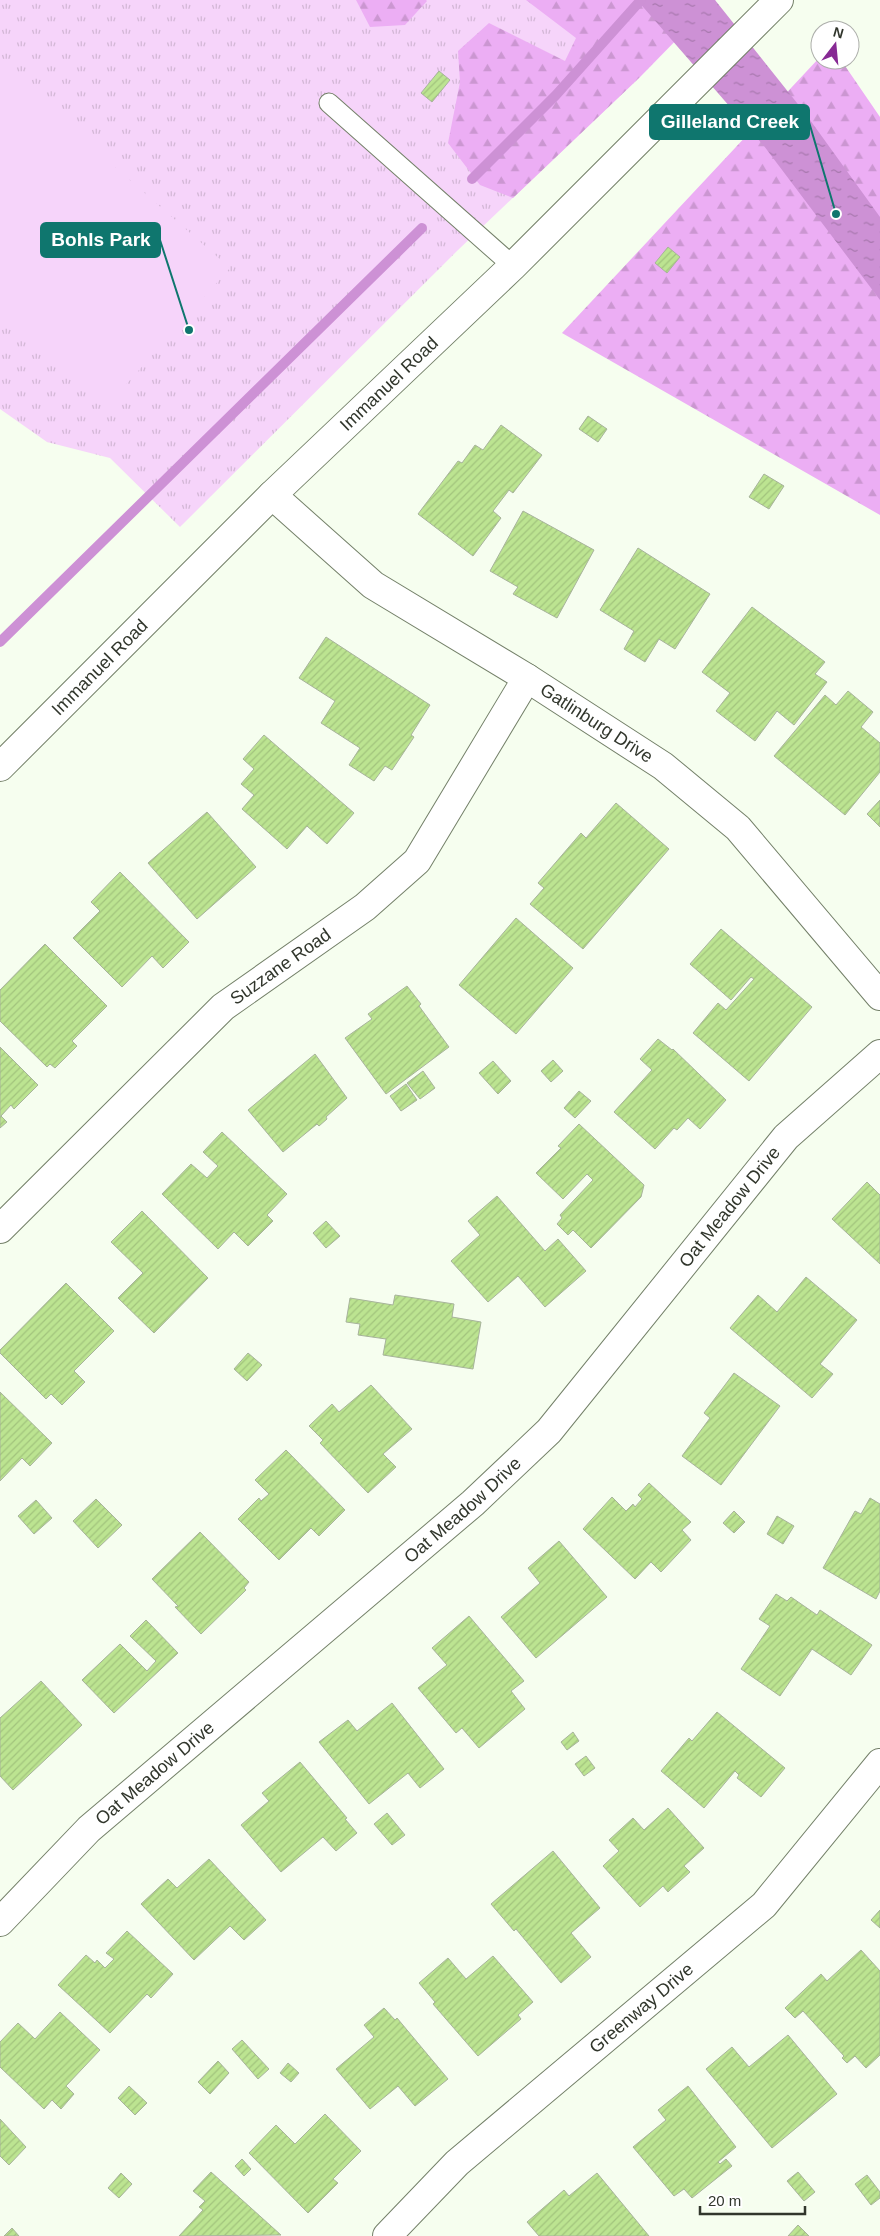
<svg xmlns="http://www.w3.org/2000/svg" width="880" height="2236" viewBox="0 0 880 2236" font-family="Arial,sans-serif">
<defs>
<pattern id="grass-tufts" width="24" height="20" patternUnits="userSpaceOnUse" patternTransform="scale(1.25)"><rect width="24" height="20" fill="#f6d4fa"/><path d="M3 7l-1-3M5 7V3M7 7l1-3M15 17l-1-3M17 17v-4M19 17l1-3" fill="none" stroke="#d3b7d6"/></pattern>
<pattern id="forest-firs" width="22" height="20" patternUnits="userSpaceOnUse" patternTransform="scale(1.25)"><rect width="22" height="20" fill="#ecaef4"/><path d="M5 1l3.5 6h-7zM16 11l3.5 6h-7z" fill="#cb96d1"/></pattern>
<pattern id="water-ripples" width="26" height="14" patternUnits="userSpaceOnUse" patternTransform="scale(1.25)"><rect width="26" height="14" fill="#cd91d5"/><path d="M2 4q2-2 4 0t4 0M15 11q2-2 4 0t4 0" fill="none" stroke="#a777ad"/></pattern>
<pattern id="building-hatch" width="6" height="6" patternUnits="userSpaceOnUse" patternTransform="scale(1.25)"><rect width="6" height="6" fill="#bce491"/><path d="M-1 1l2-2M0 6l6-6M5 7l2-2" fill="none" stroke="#a2c47d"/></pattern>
</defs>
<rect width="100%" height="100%" fill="#f6feef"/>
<path fill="url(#grass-tufts)" d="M0,0H716L639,78L458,250L180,527L110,458L47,442L0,409Z"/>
<path fill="url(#forest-firs)" d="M356,0H426L427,1L405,25L370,27Z
M526,0H715L639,78L513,198L480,185L448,143L460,82L458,51L489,23L565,61L576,38Z
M820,57V60H841L880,117V515L562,333Z"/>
<path fill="#f6d4fa" d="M0,66L230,268L106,407L0,314Z"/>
<path fill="url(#water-ripples)" d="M637,0H715L805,113L880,217V300L764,146Z"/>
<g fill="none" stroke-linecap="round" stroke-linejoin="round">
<path stroke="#cd91d5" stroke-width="10" d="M472,179L556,95L641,0
M0,642L422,228"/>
</g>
<path fill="url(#building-hatch)" stroke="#a7b39b" d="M439,71L450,80L432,102L421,93Z
M668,247L680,257L667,273L655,263Z
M588,416L607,429L598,442L579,429Z
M501,425L542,455L513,493L509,490L493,511L501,518L473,556L418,514L458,461L462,463L475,445L483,450Z
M764,474L784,486L769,509L749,497Z
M523,511L594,550L557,618L513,594L518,587L490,571Z
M638,548L710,594L675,649L659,639L645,662L624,649L634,631L600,610Z
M752,607L825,662L815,674L827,682L794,725L777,711L755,741L716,711L730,693L702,672Z
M326,637L430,705L411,735L414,737L392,770L385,766L374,781L349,765L360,748L321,723L335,701L299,678Z
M848,691L873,712L861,727L880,743V772L845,815L774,756L825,695L836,705Z
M264,735L354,813L327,844L307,826L287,849L242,809L254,795L241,784L254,769L243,759Z
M880,800V827L867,814Z
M616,803L669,849L583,949L530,904L544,888L538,883L581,833L586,838Z
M207,812L256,867L197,919L148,863Z
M120,872L189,942L163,968L152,956L122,987L73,938L100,911L91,902Z
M516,918L573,968L516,1034L459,985Z
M721,929L812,1007L749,1081L693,1033L718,1003L726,1010L754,979L751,977L731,1000L690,964Z
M45,944L107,1006L72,1041L77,1046L55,1068L50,1064L47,1067L0,1021V990Z
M407,986L421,1004L419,1006L449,1047L386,1094L345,1038L372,1019L368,1014Z
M658,1039L672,1050L673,1049L726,1100L700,1129L688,1118L677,1130L674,1128L655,1149L614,1112L652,1070L640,1059Z
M0,1047L38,1085L14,1109L11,1105L1,1116L7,1122L0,1128Z
M315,1054L347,1098L326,1117L327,1119L319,1126L317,1124L283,1152L248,1110Z
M553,1060L563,1071L551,1082L541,1071Z
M493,1061L511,1081L498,1094L479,1073Z
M423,1071L435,1088L420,1099L407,1083Z
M406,1084L417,1100L401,1111L390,1096Z
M579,1091L591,1101L575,1118L564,1108Z
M579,1124L644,1185L641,1197L591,1248L573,1230L568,1235L557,1224L562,1218L560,1215L593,1180L587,1174L563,1199L536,1173L561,1148L558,1146Z
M222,1132L287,1194L267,1215L273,1221L248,1246L234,1232L218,1249L162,1194L191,1164L207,1178L218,1166L203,1152Z
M867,1182L880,1195V1264L832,1219Z
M497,1196L545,1251L558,1239L586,1271L545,1307L518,1276L488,1302L451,1261L480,1235L468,1221Z
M142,1211L208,1278L154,1333L118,1298L143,1273L111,1242Z
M326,1221L340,1236L326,1248L313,1233Z
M806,1277L857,1320L820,1364L833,1374L812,1398L730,1328L758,1295L777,1312Z
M66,1283L114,1331L74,1371L85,1382L62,1405L51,1394L46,1399L0,1353V1350Z
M395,1295L454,1304L452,1317L481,1322L473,1369L383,1355L386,1339L358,1335L360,1324L346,1322L350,1298L393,1305Z
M248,1353L262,1365L247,1381L234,1369Z
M734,1373L780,1406L721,1485L682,1456L710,1418L704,1413Z
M371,1385L412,1429L383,1454L396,1467L368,1493L320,1443L323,1440L309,1426L332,1404L339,1412Z
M0,1392L52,1443L30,1466L22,1458L0,1481Z
M286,1450L345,1510L319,1536L311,1528L279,1560L238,1519L259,1498L261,1501L269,1494L255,1480Z
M649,1483L691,1522L682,1530L691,1540L661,1572L651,1562L635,1579L583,1529L612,1497L626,1511L633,1504L635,1507L642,1499L638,1495Z
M870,1498L880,1504V1591L876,1599L823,1568L855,1511L861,1514Z
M96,1499L122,1525L98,1548L73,1521Z
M36,1500L52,1518L34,1534L18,1516Z
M734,1511L745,1522L734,1533L723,1523Z
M777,1516L794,1526L783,1544L767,1534Z
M200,1532L249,1582L244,1588L246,1590L201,1634L175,1607L178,1606L152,1579Z
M559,1541L607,1597L536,1658L501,1617L540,1583L528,1568Z
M776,1594L787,1601L791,1597L817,1615L820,1610L872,1645L851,1675L812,1649L780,1696L741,1669L770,1626L759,1619Z
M469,1616L524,1681L511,1691L525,1709L479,1748L462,1728L456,1733L418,1688L447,1665L432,1648Z
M146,1620L178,1653L114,1713L82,1680L120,1644L147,1671L156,1661L130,1636Z
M41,1681L82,1725L13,1790L0,1776V1718Z
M392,1703L444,1769L420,1788L408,1773L369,1804L319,1742L348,1720L357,1731Z
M717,1712L785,1768L761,1797L737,1778L739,1775L735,1771L704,1808L661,1771L689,1738L692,1741Z
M573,1732L579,1741L567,1750L561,1742Z
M586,1756L595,1768L584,1776L575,1764Z
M300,1762L347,1818L345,1819L357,1833L336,1851L323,1837L281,1872L241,1825L269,1801L262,1793Z
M668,1808L704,1848L684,1866L690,1872L670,1890L668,1892L663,1886L640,1907L603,1866L619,1851L609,1840L633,1818L644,1830Z
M387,1813L405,1835L392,1845L374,1824Z
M553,1851L600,1908L571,1933L591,1957L561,1983L516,1929L514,1931L491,1904Z
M209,1859L266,1920L244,1940L230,1926L194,1960L141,1904L168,1879L177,1888Z
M880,1910V1928L871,1920Z
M127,1931L173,1974L151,1998L147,1994L110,2033L58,1985L86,1955L95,1963L97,1960L105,1968L114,1959L106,1953Z
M861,1950L880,1971V2055L866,2068L855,2056L847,2063L842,2058L844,2056L803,2011L795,2018L785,2008L821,1974L827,1981Z
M493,1956L533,2002L518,2015L521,2019L478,2056L433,2004L435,2002L419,1983L448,1958L466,1979Z
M384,2008L395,2020L397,2018L448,2079L415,2106L398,2086L370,2109L336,2069L374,2037L364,2025Z
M60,2012L100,2050L66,2086L74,2094L61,2109L52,2100L44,2109L0,2067V2042L18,2023L35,2039Z
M788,2035L837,2094L772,2148L706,2069L732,2047L749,2067Z
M242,2040L269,2069L258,2079L232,2049Z
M218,2061L229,2073L210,2094L198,2082Z
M288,2063L299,2073L291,2082L280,2073Z
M129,2086L147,2103L135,2115L118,2098Z
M688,2086L736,2147L718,2162L720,2164L726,2159L732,2166L692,2198L684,2189L674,2196L633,2147L666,2120L658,2110Z
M325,2114L361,2151L333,2179L338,2183L308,2213L249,2153L276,2125L295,2144Z
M0,2119L26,2147L9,2165L0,2156Z
M242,2159L251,2169L244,2176L235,2166Z
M211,2172L281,2235L179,2236L203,2210L199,2207L205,2201L193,2191Z
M798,2172L815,2192L804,2201L787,2181Z
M121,2173L132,2184L119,2198L108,2188Z
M597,2173L649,2236H539L527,2222L564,2190L569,2196Z
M867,2175L880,2192V2198L871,2205L855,2184Z
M798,2225L809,2236H788Z
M12,2228L19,2236H4Z"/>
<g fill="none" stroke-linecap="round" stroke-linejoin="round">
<g stroke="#748069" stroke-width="21">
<path id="lane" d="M329,103L513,266"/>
</g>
<g stroke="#748069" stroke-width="30">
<g id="street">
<path id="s1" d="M272,495L373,585L527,678L663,766L738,828L880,996"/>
<path id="s2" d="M0,1229L223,1007L365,907L417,861L527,678"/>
<path id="s3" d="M0,1922L89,1829L473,1503L549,1431L786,1137L880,1054"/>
<path id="s4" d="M387,2236L457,2163L764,1905L880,1763"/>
</g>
</g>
<g stroke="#748069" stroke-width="30">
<g id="secondary">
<path id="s5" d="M0,767L272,495L513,266L779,0"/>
</g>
</g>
<use href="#lane" stroke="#fff" stroke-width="19"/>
<use href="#street" stroke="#fff" stroke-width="28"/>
<use href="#secondary" stroke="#fff" stroke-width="28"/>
</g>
<g text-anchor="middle" stroke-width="4" stroke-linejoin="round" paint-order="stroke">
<g font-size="18" fill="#31362c" stroke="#fff">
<text dy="6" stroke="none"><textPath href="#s5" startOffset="546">Immanuel Road</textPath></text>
<text dy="6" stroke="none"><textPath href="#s5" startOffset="141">Immanuel Road</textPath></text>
<text dy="6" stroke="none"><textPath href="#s1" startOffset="398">Gatlinburg Drive</textPath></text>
<text dy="6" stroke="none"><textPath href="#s2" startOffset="385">Suzzane Road</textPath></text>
<text dy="6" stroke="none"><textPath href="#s3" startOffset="1025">Oat Meadow Drive</textPath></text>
<text dy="6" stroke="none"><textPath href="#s3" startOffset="620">Oat Meadow Drive</textPath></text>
<text dy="6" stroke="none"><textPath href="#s3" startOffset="215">Oat Meadow Drive</textPath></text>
<text dy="6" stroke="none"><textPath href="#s4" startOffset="342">Greenway Drive</textPath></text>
</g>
</g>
<path fill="none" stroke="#0f766e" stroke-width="2" d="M836 214L809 122M189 330L160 240"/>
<g fill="#0f766e" stroke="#fff" stroke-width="2">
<circle cx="836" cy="214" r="5"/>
<circle cx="189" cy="330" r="5"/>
</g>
<g fill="#0f766e" stroke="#0f766e" stroke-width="2">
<rect x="650" y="105" width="159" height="34" rx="5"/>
<rect x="41" y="223" width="119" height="34" rx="5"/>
</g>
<g font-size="19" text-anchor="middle" font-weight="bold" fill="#fff">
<text x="730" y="128">Gilleland Creek</text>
<text x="101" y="246">Bohls Park</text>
</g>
<g transform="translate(835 45) rotate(16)"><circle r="24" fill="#ffffff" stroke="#adafab"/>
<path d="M0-4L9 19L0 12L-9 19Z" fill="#872994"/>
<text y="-8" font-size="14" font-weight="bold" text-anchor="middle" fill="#31362c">N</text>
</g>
<path d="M700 2206v8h105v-8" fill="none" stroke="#31362c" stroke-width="2.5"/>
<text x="708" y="2206" font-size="15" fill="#31362c" stroke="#ffffff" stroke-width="4" paint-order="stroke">20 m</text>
</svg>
